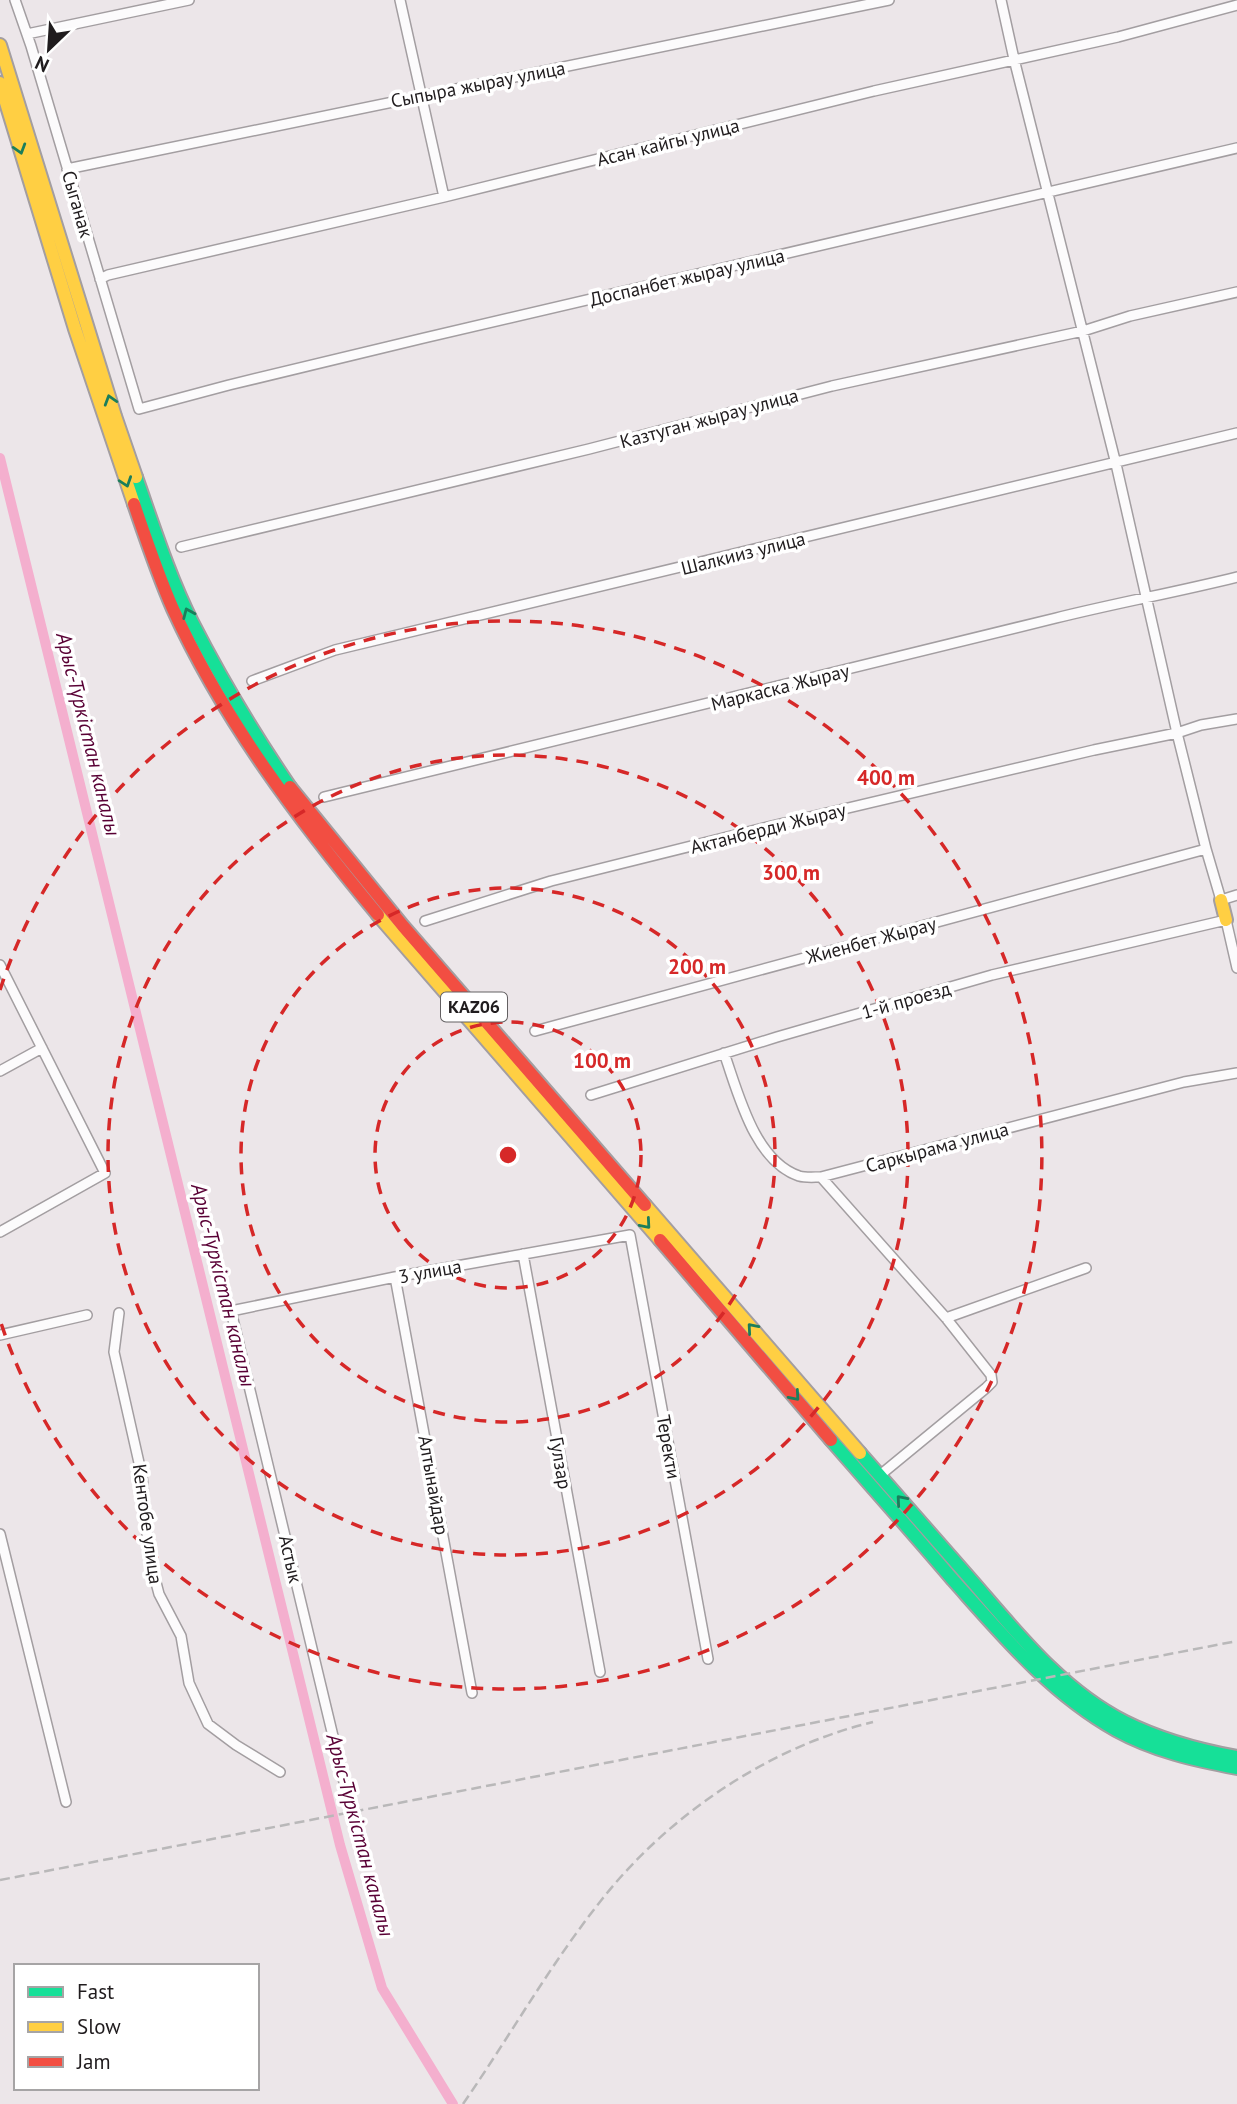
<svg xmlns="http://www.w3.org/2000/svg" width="1237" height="2104" viewBox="0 0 1237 2104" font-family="'PT Sans',sans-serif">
<rect width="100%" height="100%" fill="#ece6e9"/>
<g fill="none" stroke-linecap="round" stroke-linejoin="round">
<path stroke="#f4afce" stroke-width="10" d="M0,458L340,1845L382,1988L453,2104"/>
<g stroke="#a39ea1" stroke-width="12">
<path id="street" d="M15,0L31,46L139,409L229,385L424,338L1237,148
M400,0L444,197
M1001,0L1014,59L1116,464L1177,733L1206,849L1221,900L1237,895
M27,34L189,0
M67,169L889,0
M100,279L108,275L444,197L874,91L1118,37L1237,5
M181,547L589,449L832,386L1083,331L1130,316L1237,292
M252,681L335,650L1237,433
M324,797C568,738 812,678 1056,618C1116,603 1177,592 1237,577
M425,921L551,881L776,825L1094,750L1177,733L1201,725L1237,719
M0,965L105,1173L0,1232
M535,1031L1206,849
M724,1053C738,1092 754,1161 799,1176C806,1178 814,1177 821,1177
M0,1071L42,1048
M591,1095L777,1037L992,975L1226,920L1237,968
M523,1254L600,1672
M395,1277L472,1693
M119,1313L114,1352L142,1476L149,1556L159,1594L181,1636L189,1683L208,1724L236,1745L280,1772
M946,1318L1086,1268
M0,1335L87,1315
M879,1476L986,1388L992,1382L991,1375L946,1318L821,1177L1184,1082L1237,1073
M0,1534L66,1802
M350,1807L231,1311L395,1277L630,1235L708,1659"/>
</g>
<g stroke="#a39ea1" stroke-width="16">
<path id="fast" d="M136,477C153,525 169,576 192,622C221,679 254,734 290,787
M831,1440C872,1487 913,1533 953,1580C1003,1636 1050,1693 1116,1730C1154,1751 1195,1760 1237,1768
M860,1453C898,1496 935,1539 973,1582C1018,1634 1062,1690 1125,1722C1161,1740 1198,1750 1237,1757"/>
</g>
<g stroke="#a39ea1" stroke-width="16">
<path id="slow" d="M0,45L115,416L136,477
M0,83L75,329L134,504
M1221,900L1226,920
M378,915L660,1240
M645,1205L860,1453"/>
</g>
<g stroke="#a39ea1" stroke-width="16">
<path id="jam" d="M134,504C146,539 158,575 173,609C224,721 300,821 378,915
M290,787L403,926L645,1205
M660,1240L831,1440"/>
</g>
<use href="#street" stroke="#fcfbfc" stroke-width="9"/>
<use href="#fast" stroke="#16e098" stroke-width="12"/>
<use href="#slow" stroke="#ffcf43" stroke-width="12"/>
<use href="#jam" stroke="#f24e42" stroke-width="12"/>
<path stroke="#b9b8b9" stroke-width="2.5" stroke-dasharray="10 5" stroke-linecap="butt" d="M0,1880L1237,1641
M463,2104C510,2036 551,1963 603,1898C670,1814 769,1747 873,1722"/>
</g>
<defs><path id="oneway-chevron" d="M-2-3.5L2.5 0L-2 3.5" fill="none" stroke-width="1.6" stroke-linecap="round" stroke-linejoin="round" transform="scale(1.75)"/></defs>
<g stroke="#1b7e5b">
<use href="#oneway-chevron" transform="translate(20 149) rotate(73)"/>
<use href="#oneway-chevron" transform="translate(110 400) rotate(-107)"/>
<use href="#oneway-chevron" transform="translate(126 482) rotate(71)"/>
<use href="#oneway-chevron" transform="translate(188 613) rotate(-113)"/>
<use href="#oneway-chevron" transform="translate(646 1224) rotate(49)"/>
<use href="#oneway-chevron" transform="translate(752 1328) rotate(-131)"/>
<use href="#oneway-chevron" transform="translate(795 1396) rotate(49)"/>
<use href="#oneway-chevron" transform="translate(901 1500) rotate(-131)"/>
</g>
<g fill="none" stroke="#d62828" stroke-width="3.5" stroke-dasharray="12 9">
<circle cx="508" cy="1155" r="133"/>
<circle cx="508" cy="1155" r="267"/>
<circle cx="508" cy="1155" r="400"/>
<path d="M0 990A534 534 0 1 1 0 1320"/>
</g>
<g text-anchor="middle" stroke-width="7" stroke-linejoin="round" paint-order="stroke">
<rect fill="#fff" stroke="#636062" stroke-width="2" x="441" y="992.5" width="66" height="29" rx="5"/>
<g font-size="18" font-weight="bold" fill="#201c1e">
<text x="474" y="1013">KАZ06</text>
</g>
<g font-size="19" fill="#201c1e" stroke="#fff">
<text transform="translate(478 84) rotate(-11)" y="7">Сыпыра жырау улица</text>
<text transform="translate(668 142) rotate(-14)" y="7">Асан кайгы улица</text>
<text transform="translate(78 204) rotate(74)" y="7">Сыганак</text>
<text transform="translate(687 277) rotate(-13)" y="7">Доспанбет жырау улица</text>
<text transform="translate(709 418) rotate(-15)" y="7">Казтуган жырау улица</text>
<text transform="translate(743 553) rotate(-14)" y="7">Шалкииз улица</text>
<text transform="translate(780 687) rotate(-14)" y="7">Маркаска Жырау</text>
<text transform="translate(768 828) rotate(-14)" y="7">Актанберди Жырау</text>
<text transform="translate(871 940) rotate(-15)" y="7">Жиенбет Жырау</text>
<text transform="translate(906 1000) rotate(-16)" y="7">1-й проезд</text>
<text transform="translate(937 1147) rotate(-15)" y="7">Саркырама улица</text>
<text transform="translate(430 1271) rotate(-10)" y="7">3 улица</text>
<text transform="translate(669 1447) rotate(80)" y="7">Теректи</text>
<text transform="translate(561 1463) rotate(80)" y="7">Гулзар</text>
<text transform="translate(434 1485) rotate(80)" y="7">Алтынайдар</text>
<text transform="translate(148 1524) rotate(82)" y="7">Кентобе улица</text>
<text transform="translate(291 1559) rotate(77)" y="7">Астык</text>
</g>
<g font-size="21" font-style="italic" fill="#590135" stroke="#fff">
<text transform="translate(88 734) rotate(76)" y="7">Арыс-Түркістан каналы</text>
<text transform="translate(223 1285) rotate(76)" y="7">Арыс-Түркістан каналы</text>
<text transform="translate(360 1835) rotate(75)" y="7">Арыс-Түркістан каналы</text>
</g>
</g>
<circle cx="508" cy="1155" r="10" fill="#d62828" stroke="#fff" stroke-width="3.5"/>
<g font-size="21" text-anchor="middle" font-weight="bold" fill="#d62828" stroke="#fff" stroke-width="7" stroke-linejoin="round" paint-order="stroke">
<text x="886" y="785">400 m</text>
<text x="791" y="880">300 m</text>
<text x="697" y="974">200 m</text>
<text x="602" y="1068">100 m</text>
</g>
<rect x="14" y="1964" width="245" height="126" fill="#ffffff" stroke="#a6a4a5" stroke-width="2"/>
<rect x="28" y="1987" width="35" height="10" fill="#16e098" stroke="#a6a4a5" stroke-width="2"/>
<text x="77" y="1999" font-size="21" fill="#201c1e">Fast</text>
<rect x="28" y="2022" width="35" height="10" fill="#ffcf43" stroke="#a6a4a5" stroke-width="2"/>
<text x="77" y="2034" font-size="21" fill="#201c1e">Slow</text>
<rect x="28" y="2057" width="35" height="10" fill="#f24e42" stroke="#a6a4a5" stroke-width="2"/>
<text x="77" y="2069" font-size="21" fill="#201c1e">Jam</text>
<g transform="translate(49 49) rotate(205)" stroke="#ffffff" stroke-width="5" paint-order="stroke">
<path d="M0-5L12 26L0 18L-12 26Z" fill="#201c1e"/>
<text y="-10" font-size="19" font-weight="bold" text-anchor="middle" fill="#201c1e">N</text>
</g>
</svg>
